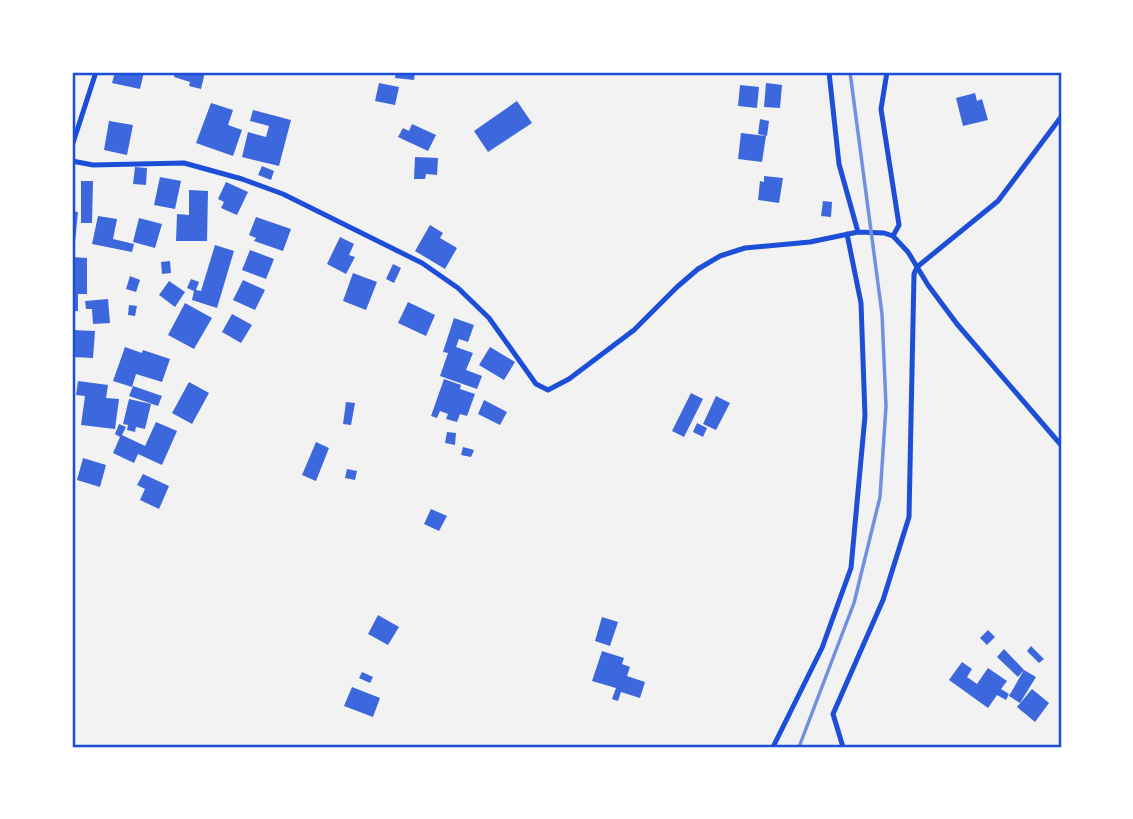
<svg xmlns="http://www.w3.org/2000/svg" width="1133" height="819" viewBox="0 0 1133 819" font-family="Lora,serif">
<rect width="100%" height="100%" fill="#f2f2f2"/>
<path fill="#3d67dc" d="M115,72H144L140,89L112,83Z
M175,72H205L201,89L189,86L190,82L174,77Z
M396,72H415L414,80L395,78Z
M379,83L399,87L395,105L375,101Z
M766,83L782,85L780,108L764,107Z
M740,85L759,87L757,108L738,106Z
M975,93L977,101L982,99L988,120L963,126L956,98Z
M517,101L532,123L488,152L474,131Z
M211,103L233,110L228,125L242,130L233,156L196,143Z
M253,110L291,120L279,166L242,157L248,132L266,137L269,126L250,121Z
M760,119L769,121L767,136L758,134Z
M109,121L133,125L127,155L104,150Z
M412,124L436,135L428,151L398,137L403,128L409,131Z
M741,133L766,136L762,162L738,159Z
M415,157L438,158L437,175L426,174L425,179H414Z
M262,166L274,171L271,180L258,175Z
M135,167L147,168L146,185L133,184Z
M764,176L783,178L779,203L758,200L760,181L764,182Z
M160,177L181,181L175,209L154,205Z
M81,181H93L92,223H81Z
M226,182L248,192L237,215L221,208L224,202L218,199Z
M189,190L208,191L207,241H176L177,214L189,215Z
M823,201L832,202L831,217L821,216Z
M72,211L78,212L74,253H72Z
M98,216L117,219L113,239L134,244L132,252L92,244Z
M256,217L291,229L283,251L254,241L256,238L249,235Z
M139,218L162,224L155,248L133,242Z
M430,225L443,233L440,238L457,248L445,269L415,251Z
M340,237L354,244L349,255L355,257L346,274L327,264Z
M215,245L234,251L217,308L192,300L194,291L187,288L191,279L199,282L196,290L201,291Z
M250,250L274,259L266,279L242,270Z
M72,257L87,258V294H78V311H72Z
M170,261L171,273L162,274L161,262Z
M393,264L401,268L394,283L386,279Z
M353,273L377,282L366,310L343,301Z
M130,276L140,280L136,292L126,289Z
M243,280L265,290L255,310L233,300Z
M169,281L185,292L175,307L159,295Z
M108,299L110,323L93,324L92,309H86L85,301Z
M408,302L435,315L426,336L398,323Z
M185,303L212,318L194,349L168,335Z
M129,305L137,306L135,316L128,315Z
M232,314L252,325L241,343L222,332Z
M454,318L474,325L468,342L459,339L456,347L473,353L466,370L482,376L477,389L440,376L448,353L443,352Z
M72,330L95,331L93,358L72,357Z
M125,347L142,353L143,350L170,359L162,382L136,374L132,387L113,381Z
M490,347L515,362L504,380L479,365Z
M444,379L461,385L460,389L475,394L467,416L460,414L457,422L446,419L448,414L440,411L437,418L431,416Z
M78,381L108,385L106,398L119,399L115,429L81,425L85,396L76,395Z
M189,382L209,393L192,424L172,413Z
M133,386L162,396L158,406L129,396Z
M691,393L703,399L684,437L672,431Z
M716,396L730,403L716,430L703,424Z
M129,399L151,404L145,429L136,427L135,432L127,430L128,425L123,424Z
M484,400L507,412L500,425L478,414Z
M346,402L355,403L351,425L343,424Z
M156,422L177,431L162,465L138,454L134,463L113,453L120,437L115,434L119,424L126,427L122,435L145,446Z
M697,423L707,428L703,437L693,432Z
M447,432L456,433L455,445L445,443Z
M316,442L329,448L316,481L302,475Z
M463,447L474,450L471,457L461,455Z
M83,458L106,465L100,487L77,480Z
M347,469L357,471L355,480L345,478Z
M143,474L169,486L159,509L140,500L145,489L137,485Z
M431,509L447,516L439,531L424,524Z
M378,615L399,627L388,645L368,634Z
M602,617L618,622L610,646L595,641Z
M988,630L995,637L987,645L980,638Z
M1031,646L1044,659L1039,663L1027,651Z
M1004,649L1024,670L1036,677L1020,703L1009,696L1024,670L1018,677L997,657Z
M602,651L624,658L622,664L630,667L627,676L645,682L640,698L621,692L618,701L612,699L616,688L592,681Z
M962,662L972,669L967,677L977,684L988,668L1007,681L1001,689L1009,694L1006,700L997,695L988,708L949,680Z
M362,672L373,677L370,683L359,678Z
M352,687L380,698L373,717L344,706Z
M1032,689L1049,703L1035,722L1017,707Z"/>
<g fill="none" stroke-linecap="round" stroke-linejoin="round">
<path stroke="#1d4ed8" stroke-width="5" d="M829,72L839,164L858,232
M887,72L881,109L899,225L893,236
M72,146L96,72
M72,161L93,165L184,163L242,179L283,194L422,263L458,288L489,318L536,384L548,390L569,379L634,330L677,287L698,269L720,256L745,248L810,242L858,232L884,233L893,236L908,252L928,285L957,324L1061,445
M773,747L822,648L851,568L865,416L861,303L847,234
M843,747L833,714L883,600L909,517L914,274L917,267L998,201L1061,117"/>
<path stroke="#7290e2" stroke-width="3.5" d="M799,747L854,603L880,497L886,406L882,314L850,72"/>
</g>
<rect width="1133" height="819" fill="none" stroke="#ffffff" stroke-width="147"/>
<rect x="74" y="74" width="986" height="672" fill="none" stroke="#1d4ed8" stroke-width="2.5"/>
</svg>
